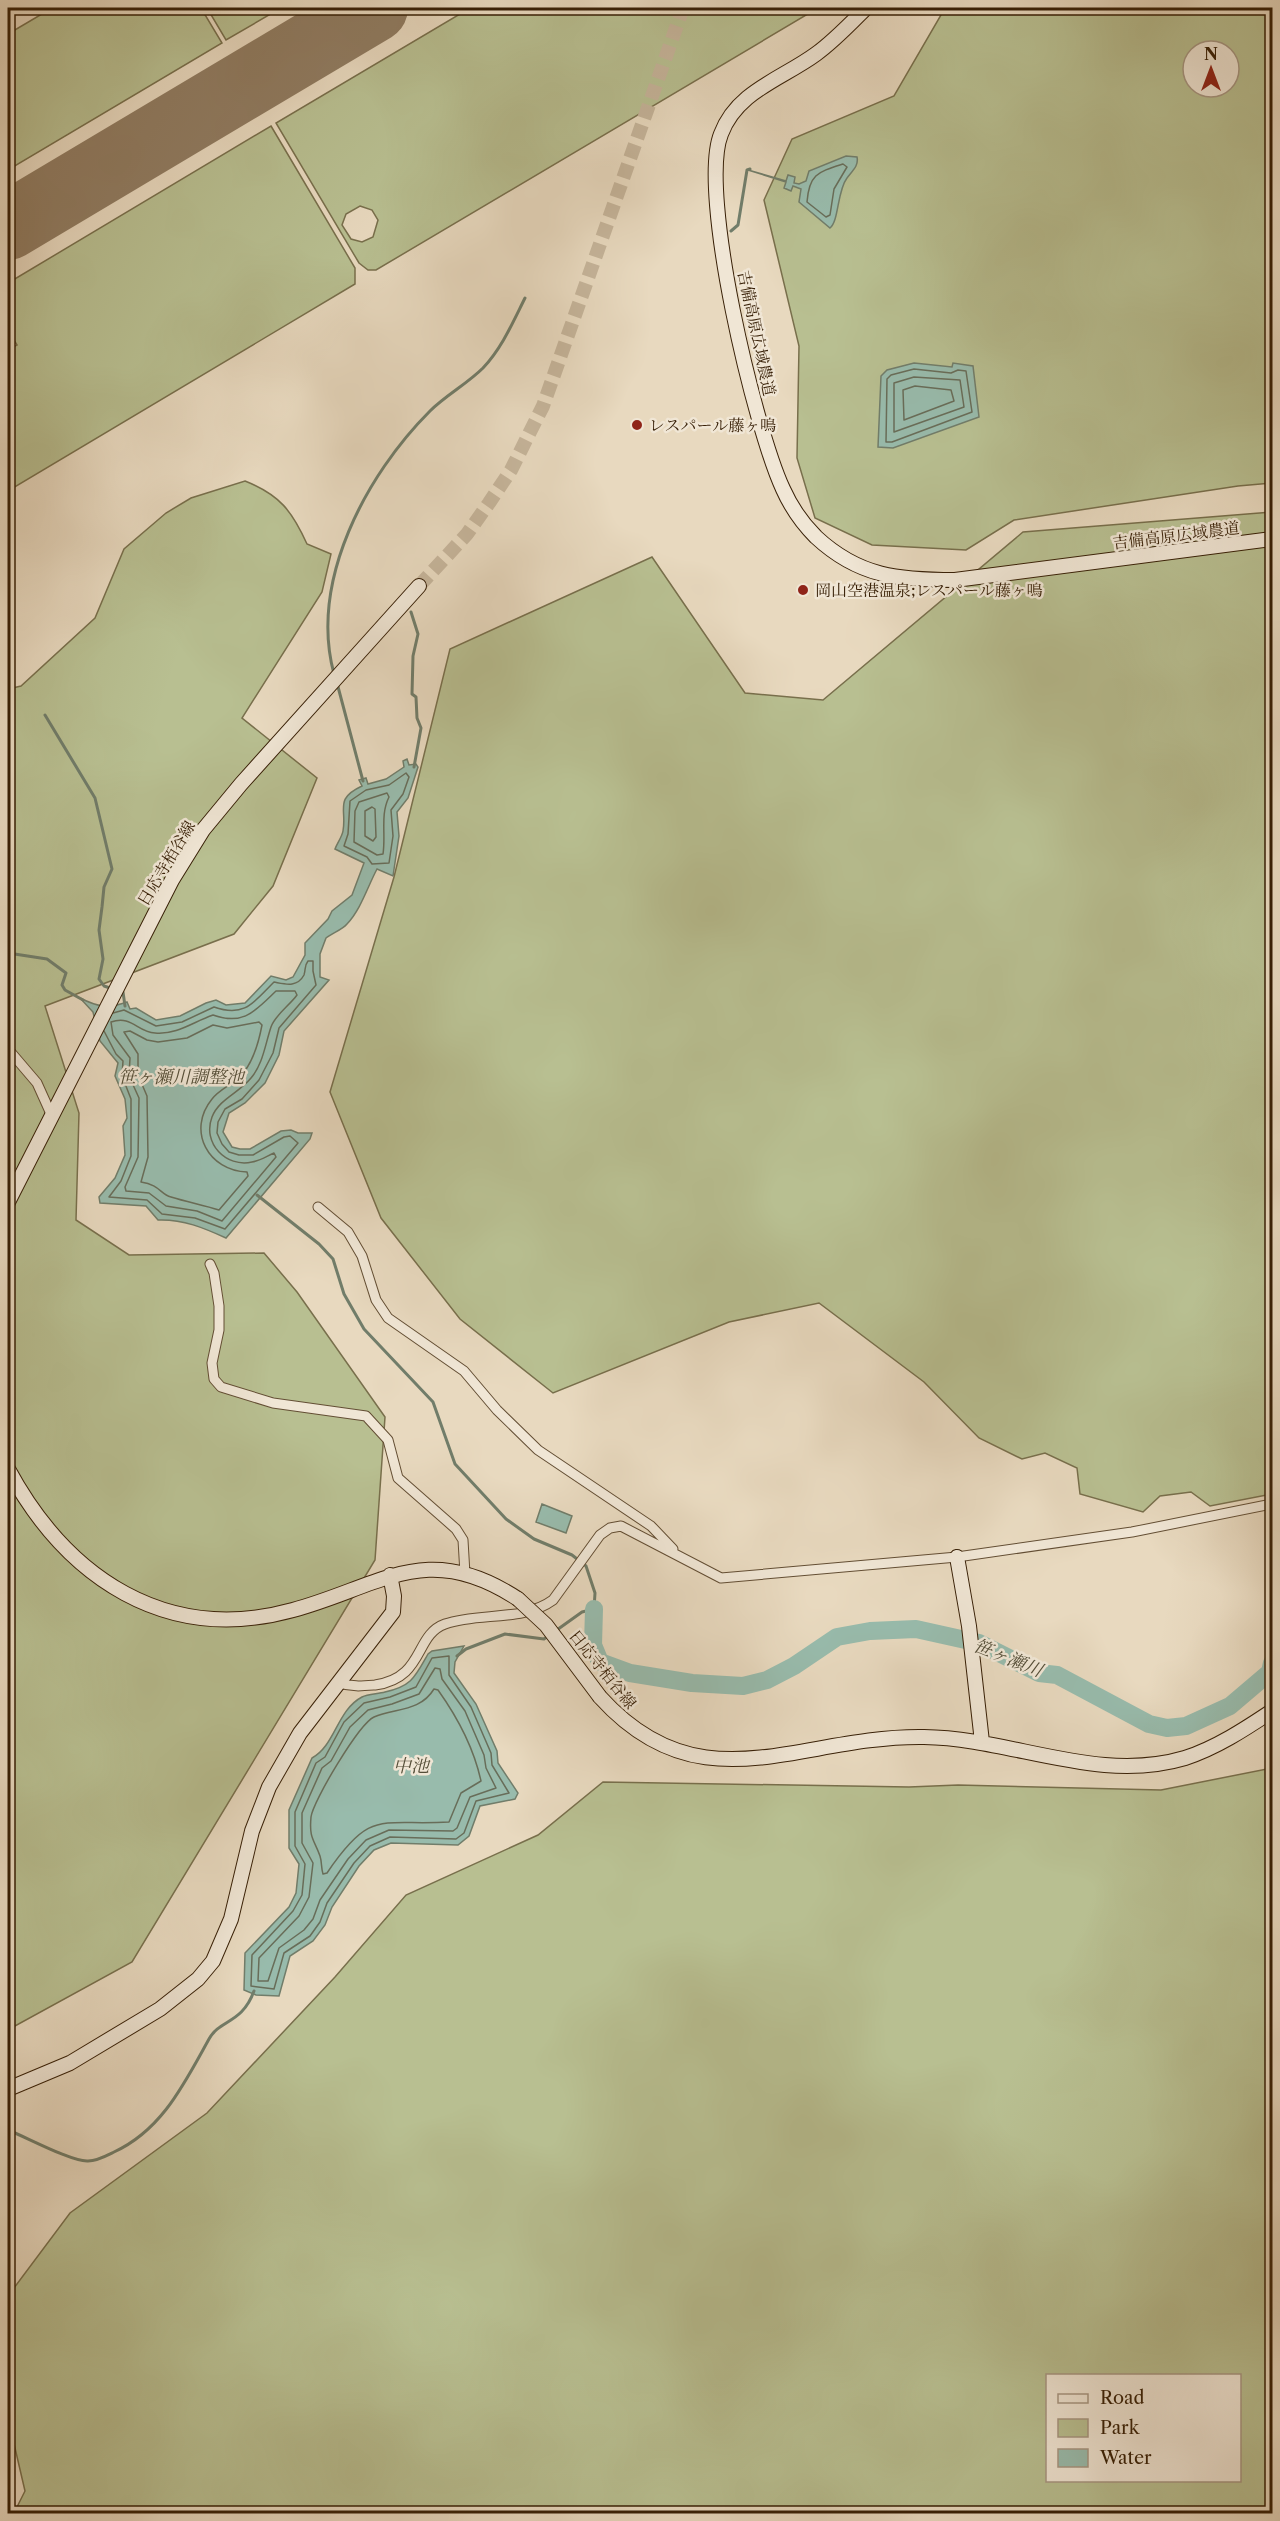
<svg xmlns="http://www.w3.org/2000/svg" width="1280" height="2521" viewBox="0 0 1280 2521" font-family="'Libre Caslon Text','Noto Serif JP',serif">
<rect width="100%" height="100%" fill="#e8d9bf"/>
<filter id="stains"><feTurbulence type="fractalNoise" baseFrequency=".00333" numOctaves="4"/><feColorMatrix values="0 0 0 0 .2 0 0 0 0 .09 0 0 0 0 .02 0 0 0 .5 -.17"/></filter>
<radialGradient id="worn" r=".72"><stop offset=".6" stop-color="#630" stop-opacity="0"/><stop offset="1" stop-color="#630" stop-opacity=".3"/></radialGradient>
<path fill="#b8bf91" stroke="#786f4c" stroke-width="1.5" fill-rule="evenodd" d="M52,8H201L222,43L8,170V34Z
M207,8H281L226,40Z
M470,8H818L376,270H368L359,263L276,123ZM360,206L372,210L378,220L373,237L362,242L351,239L342,225L346,214Z
M945,8H1272V483L1238,486L1014,520L966,550L872,545L815,518L797,458L799,346L764,200L792,139L894,96ZM1193,51H1229V87H1193Z
M271,126L355,268V284L8,491V350L17,345L8,330V283Z
M245,481C280,495 292,511 307,544L331,554L322,592L242,718L317,778L273,886L234,934L45,1006L79,1113L76,1220L129,1255L264,1253L297,1292L385,1417L375,1560L132,1962L15,2026H8V689L21,686L95,618L124,549L166,513L191,498Z
M1272,512V1494L1210,1506L1191,1492L1160,1496L1143,1512L1080,1494L1077,1468L1045,1453L1022,1459L979,1438L924,1382L819,1303L729,1322L553,1393L460,1319L381,1218L330,1092L394,877L450,649L652,557L745,693L823,700L1023,532Z
M1272,1768V2513H14L25,2491L8,2418V2296L70,2213L207,2113L335,1977L406,1895L538,1835L603,1782L909,1787L958,1785L1161,1790ZM1048,2376H1240V2480H1048Z"/>
<path fill="#98bbac" stroke="#717d6a" stroke-width="1.5" d="M846,156L857,157C859,166 852,171 847,178C837,191 839,221 830,228L799,202L801,189L793,186L791,191L784,188L786,182L748,170L786,181L788,175L795,177L794,183L799,184L806,181L809,171Z
M914,363L952,367L953,363L973,366L979,417L893,448L878,447L881,376L887,370Z
M407,759L409,765L416,764L418,767L408,798L397,812L399,836L393,876L377,869C367,888 361,909 347,924C342,930 332,933 326,938L320,954V977L329,980L284,1031L279,1055L265,1083L245,1103L229,1113L223,1132L232,1147L240,1149H250L281,1131L291,1130L298,1133H312L310,1139L226,1238C204,1228 183,1219 158,1220L146,1206L100,1203L99,1197L115,1178L125,1155L123,1126L127,1118L125,1099L115,1076L118,1063L100,1041L93,1012L80,998C98,1007 108,1009 127,1002L130,1009L136,1008L156,1020L180,1016L206,1003L216,1000L226,1005L245,1003L271,976L286,980L293,977L305,955V943L328,919L332,911L352,895L364,863L335,849C337,843 342,837 343,831C347,809 334,799 362,786L359,780L366,778L368,784L386,779L404,767L403,761Z
M542,1504L572,1516L566,1533L536,1522Z
M464,1646L455,1662L454,1673L476,1704L497,1751L498,1763L518,1793L515,1799L480,1806L469,1836L458,1845L391,1843L374,1850L359,1866L332,1907L325,1925L313,1941L290,1956L279,1996L256,1995L244,1990L245,1953L289,1907L296,1893L299,1864L289,1848V1810L312,1758C335,1746 337,1710 362,1697C368,1694 378,1694 385,1692C412,1686 415,1677 428,1654L432,1651Z"/>
<g fill="none" stroke-linecap="round" stroke-linejoin="round">
<path stroke="#686d59" stroke-width="1.5" d="M843,164L847,167L834,189L830,215L826,217L807,202C809,174 818,172 843,164Z
M914,369L951,373L958,370L966,371L972,412L892,442H886L887,379L891,375Z
M914,377L960,380L964,407L894,432V383Z
M915,386L951,390L954,401L904,420L903,390Z
M406,773L409,777L403,794L391,810L393,836L389,863L372,864L367,857L344,846L348,834L350,801L366,790L389,785Z
M387,793L389,797C380,815 386,834 383,854L377,855L354,842L355,811L359,802Z
M372,807L375,809L376,837L373,841L365,836V811Z
M276,991H295L297,995C290,1005 275,1015 271,1027C265,1045 263,1064 251,1078C239,1093 219,1099 212,1117C202,1143 226,1168 252,1162C260,1161 267,1156 274,1153L276,1157L222,1221L197,1211L166,1206L149,1193L126,1191L125,1187L138,1157L139,1098L129,1076L130,1058L113,1035L111,1022C132,1015 137,1032 155,1033C177,1035 193,1022 213,1015C244,1026 255,1011 276,991Z
M259,1022L262,1025C259,1041 254,1059 244,1072C235,1084 220,1088 212,1099C186,1131 209,1171 247,1172L248,1176L219,1210C203,1205 187,1202 171,1197C160,1194 160,1185 141,1182L148,1157L147,1096L138,1075V1054L124,1032L130,1031L147,1040L158,1042L187,1038L213,1025L227,1028Z
M104,1031L116,1054L123,1061L122,1076L131,1099V1156L121,1181L109,1197L147,1200L162,1214L195,1218L225,1229L298,1143L290,1136L284,1137L253,1155H239L229,1152L222,1144L217,1133L218,1122L225,1109L242,1099L259,1080L273,1053L279,1028L316,985L313,971V961H308C304,966 306,969 304,975C297,988 285,984 274,982C254,1002 245,1018 214,1007L182,1022L156,1026L124,1010L113,1013
M449,1656V1675L471,1707L491,1753L492,1765L509,1793L476,1801L464,1833L456,1839L390,1837L370,1846L354,1863L327,1903L320,1922L310,1936L284,1953L274,1989L251,1986L252,1955L293,1911L302,1895L305,1864L295,1846V1812L316,1763L325,1757L344,1722L364,1703L390,1697L416,1687L432,1658Z
M435,1668L440,1669L442,1679L465,1711L484,1755L486,1768L496,1788L470,1797L457,1828L453,1831L389,1830L366,1840L348,1859L320,1900L313,1919L304,1930L279,1948L268,1981H258L259,1958L299,1916L309,1897L313,1863L302,1843V1813L322,1768L331,1761L350,1727L368,1710L392,1704L419,1694Z
M434,1689L438,1690C458,1718 474,1749 481,1781L461,1793L449,1822C380,1826 371,1808 327,1873L323,1874C321,1868 322,1862 320,1856C314,1839 309,1839 311,1817C313,1801 359,1724 374,1717C395,1708 420,1712 434,1689Z"/>
<path stroke="#717d6a" stroke-width="3" d="M731,231L738,225L747,170L750,169
M411,612L418,634L413,656L412,694L416,697L417,718L421,728L414,767
M334,674C309,581 366,475 430,411C446,395 467,384 483,368C502,348 513,322 525,298
M337,683L363,781
M45,715L95,798L112,869L104,887L102,907L99,930L103,959L99,979L104,986L113,989
M8,953L47,959L66,973L62,985L65,990L83,1000
M119,991L123,992L125,1006
M257,1195L319,1244L333,1259L344,1294L364,1329L433,1402L455,1464L506,1519L534,1539L572,1555L586,1566L595,1593L594,1609L582,1612L554,1632
M457,1656L466,1649L505,1634L544,1639L549,1635
M8,2130C26,2137 72,2162 88,2161C97,2161 106,2156 114,2152C162,2130 184,2084 209,2039C220,2019 242,2024 254,1991"/>
<path stroke="#98bbac" stroke-width="18" d="M594,1609L593,1645L600,1662L630,1673L692,1683L743,1686L767,1680L794,1666L837,1637L870,1631L916,1629L979,1643L1039,1673L1057,1675L1149,1724L1167,1728L1186,1726L1230,1706L1270,1672L1272,1663"/>
<path stroke="#907c62" stroke-width="27" d="M8,226L10,225"/>
<path stroke="#907c62" stroke-width="68" d="M8,226L374,8"/>
<path stroke="#c5b49a" stroke-width="14" stroke-dasharray="14 7" stroke-linecap="butt" d="M419,586L467,534L489,503L511,470L543,406L683,8"/>
<g stroke="#634e34" stroke-width="11">
<path id="street" d="M8,1049L37,1083L51,1114
M318,1207L348,1232L362,1256L376,1300L388,1318L464,1371L497,1410L538,1450L651,1526L673,1549
M210,1264L214,1273L219,1306V1330L212,1363L214,1379L221,1387L273,1403L366,1416L388,1440L398,1478L456,1529L463,1540L465,1574
M339,1683C352,1687 362,1686 375,1685C425,1678 414,1635 445,1624C479,1612 523,1622 553,1600L600,1535L610,1528L621,1526L721,1578L957,1557L1132,1532L1272,1504"/>
</g>
<g stroke="#371f06" stroke-width="16">
<path id="secondary" d="M866,8C850,24 834,41 816,54C782,79 737,91 721,134C698,192 755,429 783,489C791,507 802,523 816,537C859,577 899,580 955,580L1272,539
M8,1202L172,880L203,830L241,784L419,586
M8,1469C67,1578 166,1645 293,1610C381,1586 427,1539 518,1599
M957,1557L969,1626L982,1742
M600,1697C701,1809 799,1735 924,1737C1011,1738 1098,1784 1185,1758C1216,1748 1245,1729 1272,1711
M8,2089L70,2063L160,2009L198,1979L213,1961L231,1919L252,1831L269,1787L300,1733L393,1612L394,1596L390,1575"/>
</g>
<use href="#street" stroke="#f0e6d5" stroke-width="9"/>
<use href="#secondary" stroke="#f0e6d5" stroke-width="14"/>
<g stroke="#371f06" stroke-width="16" stroke-linecap="butt">
<path id="secondary-bridge" d="M518,1599L546,1625L600,1697"/>
</g>
<use href="#secondary-bridge" stroke="#f0e6d5" stroke-width="14"/>
</g>
<g fill="#8f2418" stroke="#f0e6d5" stroke-width="2">
<circle cx="637" cy="425" r="6"/>
<circle cx="803" cy="590" r="6"/>
</g>
<g text-anchor="middle" stroke-width="5" stroke-linejoin="round" paint-order="stroke">
<g font-size="16" fill="#371f06" stroke="#f0e6d5">
<text transform="translate(757 333) rotate(78)" y="6">吉備高原広域農道</text>
<text transform="translate(1176 535) rotate(-7)" y="6">吉備高原広域農道</text>
<text transform="translate(166 863) rotate(-59)" y="6">日応寺栢谷線</text>
<text transform="translate(603 1669) rotate(51)" y="6">日応寺栢谷線</text>
</g>
<g font-size="16" fill="#371f06" stroke="#f0e6d5" text-anchor="start">
<text x="649" y="431">レスパール藤ヶ鳴</text>
<text x="815" y="596">岡山空港温泉;レスパール藤ヶ鳴</text>
</g>
<g font-size="18" font-style="italic" fill="#544e38" stroke="#f0e6d5">
<text x="181" y="1083">笹ヶ瀬川調整池</text>
<text transform="translate(1008 1658) rotate(22)" y="6">笹ヶ瀬川</text>
<text x="411" y="1772">中池</text>
</g>
</g>
<rect width="1280" height="2521" fill="none" stroke="#e8d9bf" stroke-width="30"/>
<rect x="9" y="9" width="1262" height="2503" fill="none" stroke="#371f06" stroke-width="3"/>
<rect x="15" y="15" width="1250" height="2491" fill="none" stroke="#371f06" stroke-width="1.5"/>
<rect x="1046" y="2374" width="195" height="108" fill="#f0e6d5" stroke="#a69682" stroke-width="1.5"/>
<rect x="1058" y="2394" width="30" height="9" fill="#f0e6d5" stroke="#a69682" stroke-width="1.5"/>
<text x="1100" y="2404" font-size="18" fill="#371f06">Road</text>
<rect x="1058" y="2419" width="30" height="18" fill="#b8bf91" stroke="#a69682" stroke-width="1.5"/>
<text x="1100" y="2434" font-size="18" fill="#371f06">Park</text>
<rect x="1058" y="2449" width="30" height="18" fill="#98bbac" stroke="#a69682" stroke-width="1.5"/>
<text x="1100" y="2464" font-size="18" fill="#371f06">Water</text>
<g transform="translate(1211 69)"><circle r="28" fill="#f0e6d5" stroke="#a69682" stroke-width="1.5"/>
<path d="M0-4.5L10 22L0 15L-10 22Z" fill="#8f2418"/>
<text y="-9" font-size="16" font-weight="bold" text-anchor="middle" fill="#371f06">N</text>
</g>
<rect width="100%" height="100%" filter="url(#stains)"/>
<rect width="100%" height="100%" fill="url(#worn)"/>
</svg>
